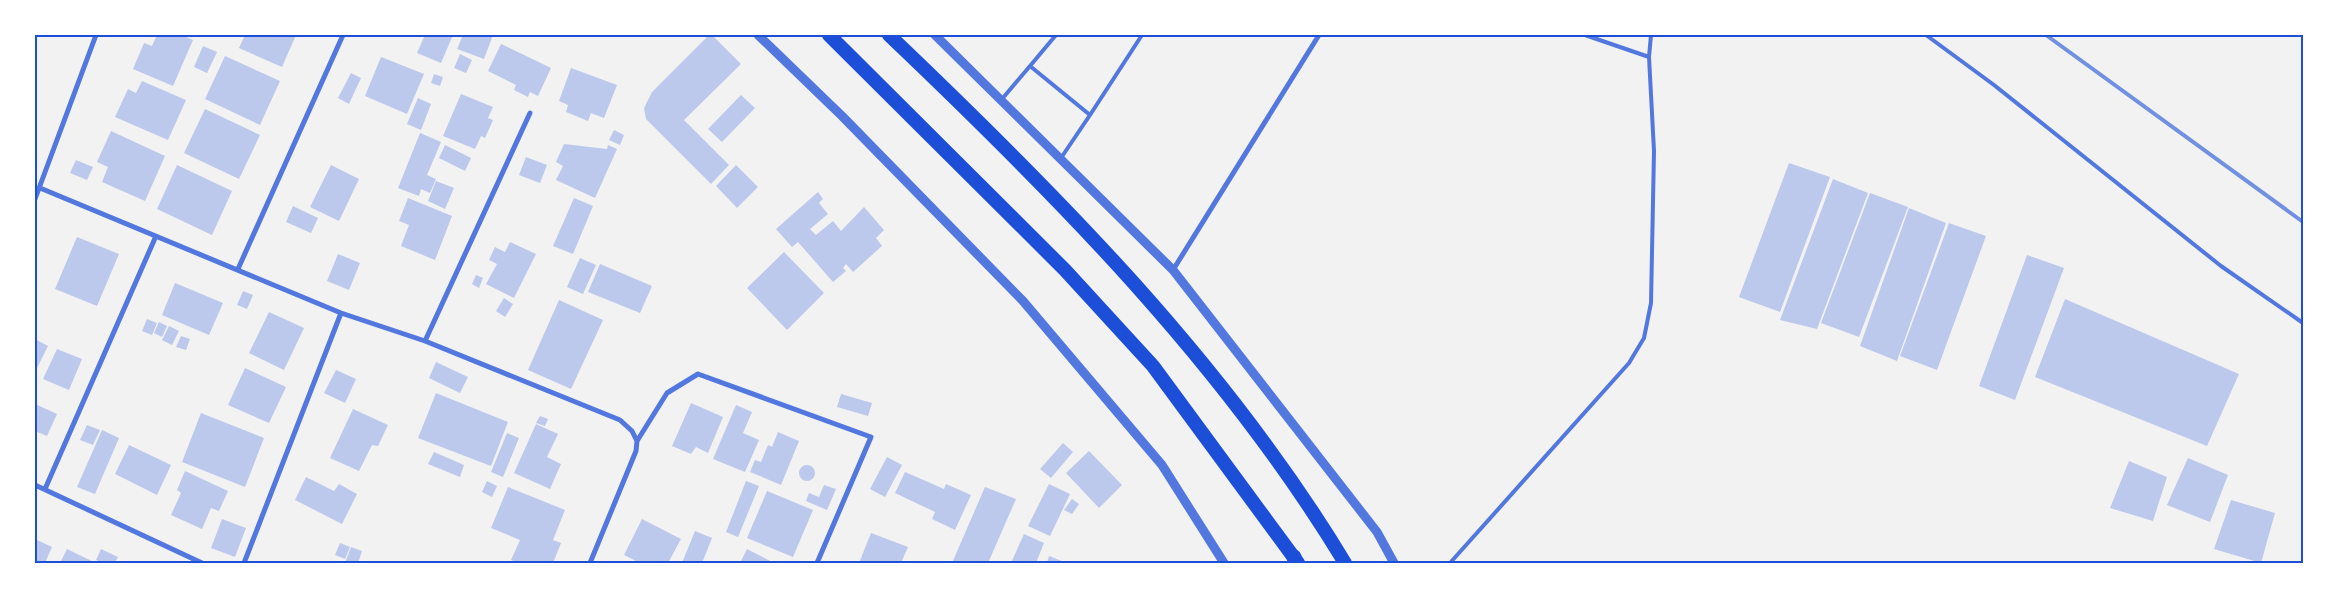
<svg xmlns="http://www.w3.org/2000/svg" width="2338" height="598" viewBox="0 0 2338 598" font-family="Commissioner,sans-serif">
<rect width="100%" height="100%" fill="#f2f2f2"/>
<path fill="#bdc9ec" d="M157,35H182L193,40L173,86L133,69L144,43L152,46Z
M245,35H296L282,67L239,48Z
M425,35H453L441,63L417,53Z
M463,35H493L484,59L457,49Z
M709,35H712L741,64L684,120L729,165L711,184L646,119L644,108L652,92Z
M501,44L551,68L538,96L530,92L528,97L514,90L516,85L488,71Z
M203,46L217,52L207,73L194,67Z
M460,54L472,60L466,73L454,68Z
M225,56L280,81L260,125L205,99Z
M381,57L424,74L407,114L365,96Z
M571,68L617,85L604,118L591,113L588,121L566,112L568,105L559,101Z
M351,73L361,78L349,104L338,98Z
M434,74L443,77L440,86L431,83Z
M142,81L186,100L168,140L115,117L128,89L136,93Z
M461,94L493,107L488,118L493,120L485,138L481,136L475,149L443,136Z
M741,95L755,108L722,142L708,129Z
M418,98L431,104L421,130L407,124Z
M205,109L260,135L239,179L184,153Z
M614,130L624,135L620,145L609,140Z
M111,131L165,156L145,201L102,182L108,167L97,162Z
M420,133L441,142L427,175L436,179L430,193L421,189L419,196L398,188Z
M564,144L607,149L608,145L617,149L595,198L556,180L563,166L556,162Z
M445,145L471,158L465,171L439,158Z
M526,157L547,165L540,183L519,175Z
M76,160L93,167L87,180L70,173Z
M1789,163L1830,177L1780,312L1739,297Z
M177,165L232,191L212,235L157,209Z
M331,165L359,179L339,221L310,207Z
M736,165L758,187L737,208L716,186Z
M1833,179L1868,193L1817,329L1780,320Z
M436,181L454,188L445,209L428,201Z
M818,192L823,199L819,203L828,214L810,229L816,235L833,221L841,231L864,207L884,230L876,238L882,246L853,272L846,264L843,268L846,271L833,282L798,242L792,247L776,229Z
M1870,193L1908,207L1859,337L1821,323Z
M408,198L452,216L435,260L401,246L409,225L399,221Z
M574,198L593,206L573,254L553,246Z
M293,206L318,218L311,233L286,222Z
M1909,208L1946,223L1897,361L1860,346Z
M1949,223L1986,236L1937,370L1900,356Z
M77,237L119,254L97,306L55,289Z
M510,242L536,254L514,298L486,284L497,264L489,260L495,247L505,252Z
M784,252L824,293L787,330L747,288Z
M338,254L360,263L349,290L327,281Z
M2027,255L2064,268L2015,400L1979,386Z
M580,258L596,265L583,294L567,287Z
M600,264L652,286L640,313L588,292Z
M476,275L483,278L479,288L472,284Z
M175,283L223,303L209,335L162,315Z
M243,291L253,295L247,309L237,305Z
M504,298L513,304L505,317L496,311Z
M2065,299L2239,374L2207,446L2035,377Z
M559,300L603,320L571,389L528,370Z
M269,312L304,328L284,370L249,353Z
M147,319L157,323L152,335L142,331Z
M159,322L167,326L162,337L154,333Z
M169,326L179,331L172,345L162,340Z
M181,336L190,339L186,350L176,347Z
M35,339L48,346L35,372Z
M57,349L82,359L69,390L43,379Z
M436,362L468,377L460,393L429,378Z
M245,368L286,387L269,423L228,405Z
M336,370L356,379L345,403L324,393Z
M436,393L508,422L491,466L418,438Z
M841,394L872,403L868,416L837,407Z
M691,403L723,417L708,453L696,447L691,454L672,446Z
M35,404L57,414L47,436L35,431Z
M736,405L752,412L743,433L759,440L745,472L713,459Z
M353,409L388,425L378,446L372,445L359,471L330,458Z
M201,413L264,438L245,487L182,462Z
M540,416L548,419L545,426L536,423Z
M536,424L558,434L547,457L561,464L550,489L514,473Z
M87,425L100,430L93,445L80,440Z
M102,430L119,438L95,494L77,487Z
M778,432L799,441L781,485L750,472L755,460L761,462L768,445L772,447Z
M507,433L519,438L503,477L491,472Z
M1063,443L1073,452L1051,478L1040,469Z
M129,445L171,465L157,495L115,474Z
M1089,451L1122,485L1099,508L1066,473Z
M434,452L464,465L460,477L428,464Z
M887,457L902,465L885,497L870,489Z
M2188,458L2228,475L2210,522L2167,505Z
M2129,461L2167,477L2153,521L2110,508Z
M799 473a8 8 0 1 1 16 0a8 8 0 1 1-16 0Z
M185,471L228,491L219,511L211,508L202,529L171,515L181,493L177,490Z
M905,472L944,489L946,484L971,495L955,530L932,519L935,512L895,493Z
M306,477L334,491L339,484L357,494L342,524L295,500Z
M487,481L497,486L492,497L482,492Z
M746,481L759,486L738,537L726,532Z
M1049,484L1070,494L1050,536L1028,526Z
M824,485L836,489L827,510L806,501L809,493L819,497Z
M508,487L565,510L553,540L561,543L553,563L535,561L534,563H518L511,560L520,540L491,528Z
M985,487L1016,499L988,563H952Z
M767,491L813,510L793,557L747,538Z
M1072,499L1079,504L1072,514L1064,510Z
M2231,500L2275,513L2261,563L2214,549Z
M222,519L246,528L235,557L211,548Z
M642,519L681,539L668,563H640L624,555Z
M695,531L712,538L702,563H682Z
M871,533L908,547L901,563H859Z
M1024,534L1044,543L1036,563H1011Z
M35,539L52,547L45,563H35Z
M340,543L350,547L345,559L335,555Z
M351,547L362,551L358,563H345Z
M67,549L96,563H60Z
M101,549L118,557L115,563H102L96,560Z
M747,549L774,563H740Z
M1049,556L1067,563H1047Z"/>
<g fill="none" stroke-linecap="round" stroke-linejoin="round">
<path stroke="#5277de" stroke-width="4" d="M1585,35L1649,57
M1926,35L1994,85L2221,266L2303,323
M1030,66L1056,35
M1002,99L1030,66L1090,115L1061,158
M1090,115L1142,35
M1450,563L1629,363L1644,338L1651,303L1654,151L1649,57L1651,35"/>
<path stroke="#5277de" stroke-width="5" d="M40,188L341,313L425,341L620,420L632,431L637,441
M35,199L96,35
M238,269L343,35
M1173,270L1319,35
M425,341L530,113
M35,485L202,563
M45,489L156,236
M244,563L341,313
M590,563L636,451L637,441L667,393L698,374L871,437L817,563"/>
<path stroke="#5277de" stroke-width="9" d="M758,35L842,116L1023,301L1162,465L1224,563
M935,35L1173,270L1377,532L1394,563"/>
<path stroke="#1d4ed8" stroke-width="14" d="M829,35L1065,270L1153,366L1298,563
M889,35C1057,195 1224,363 1345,563"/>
<path stroke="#1d4ed8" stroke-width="15" d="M1294,557L1296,563"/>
<path stroke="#7290e2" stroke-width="4" d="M2046,35L2303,222"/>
</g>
<rect width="2338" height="598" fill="none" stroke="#ffffff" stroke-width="72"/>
<rect x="36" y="36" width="2266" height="526" fill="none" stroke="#1d4ed8" stroke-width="2"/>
</svg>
